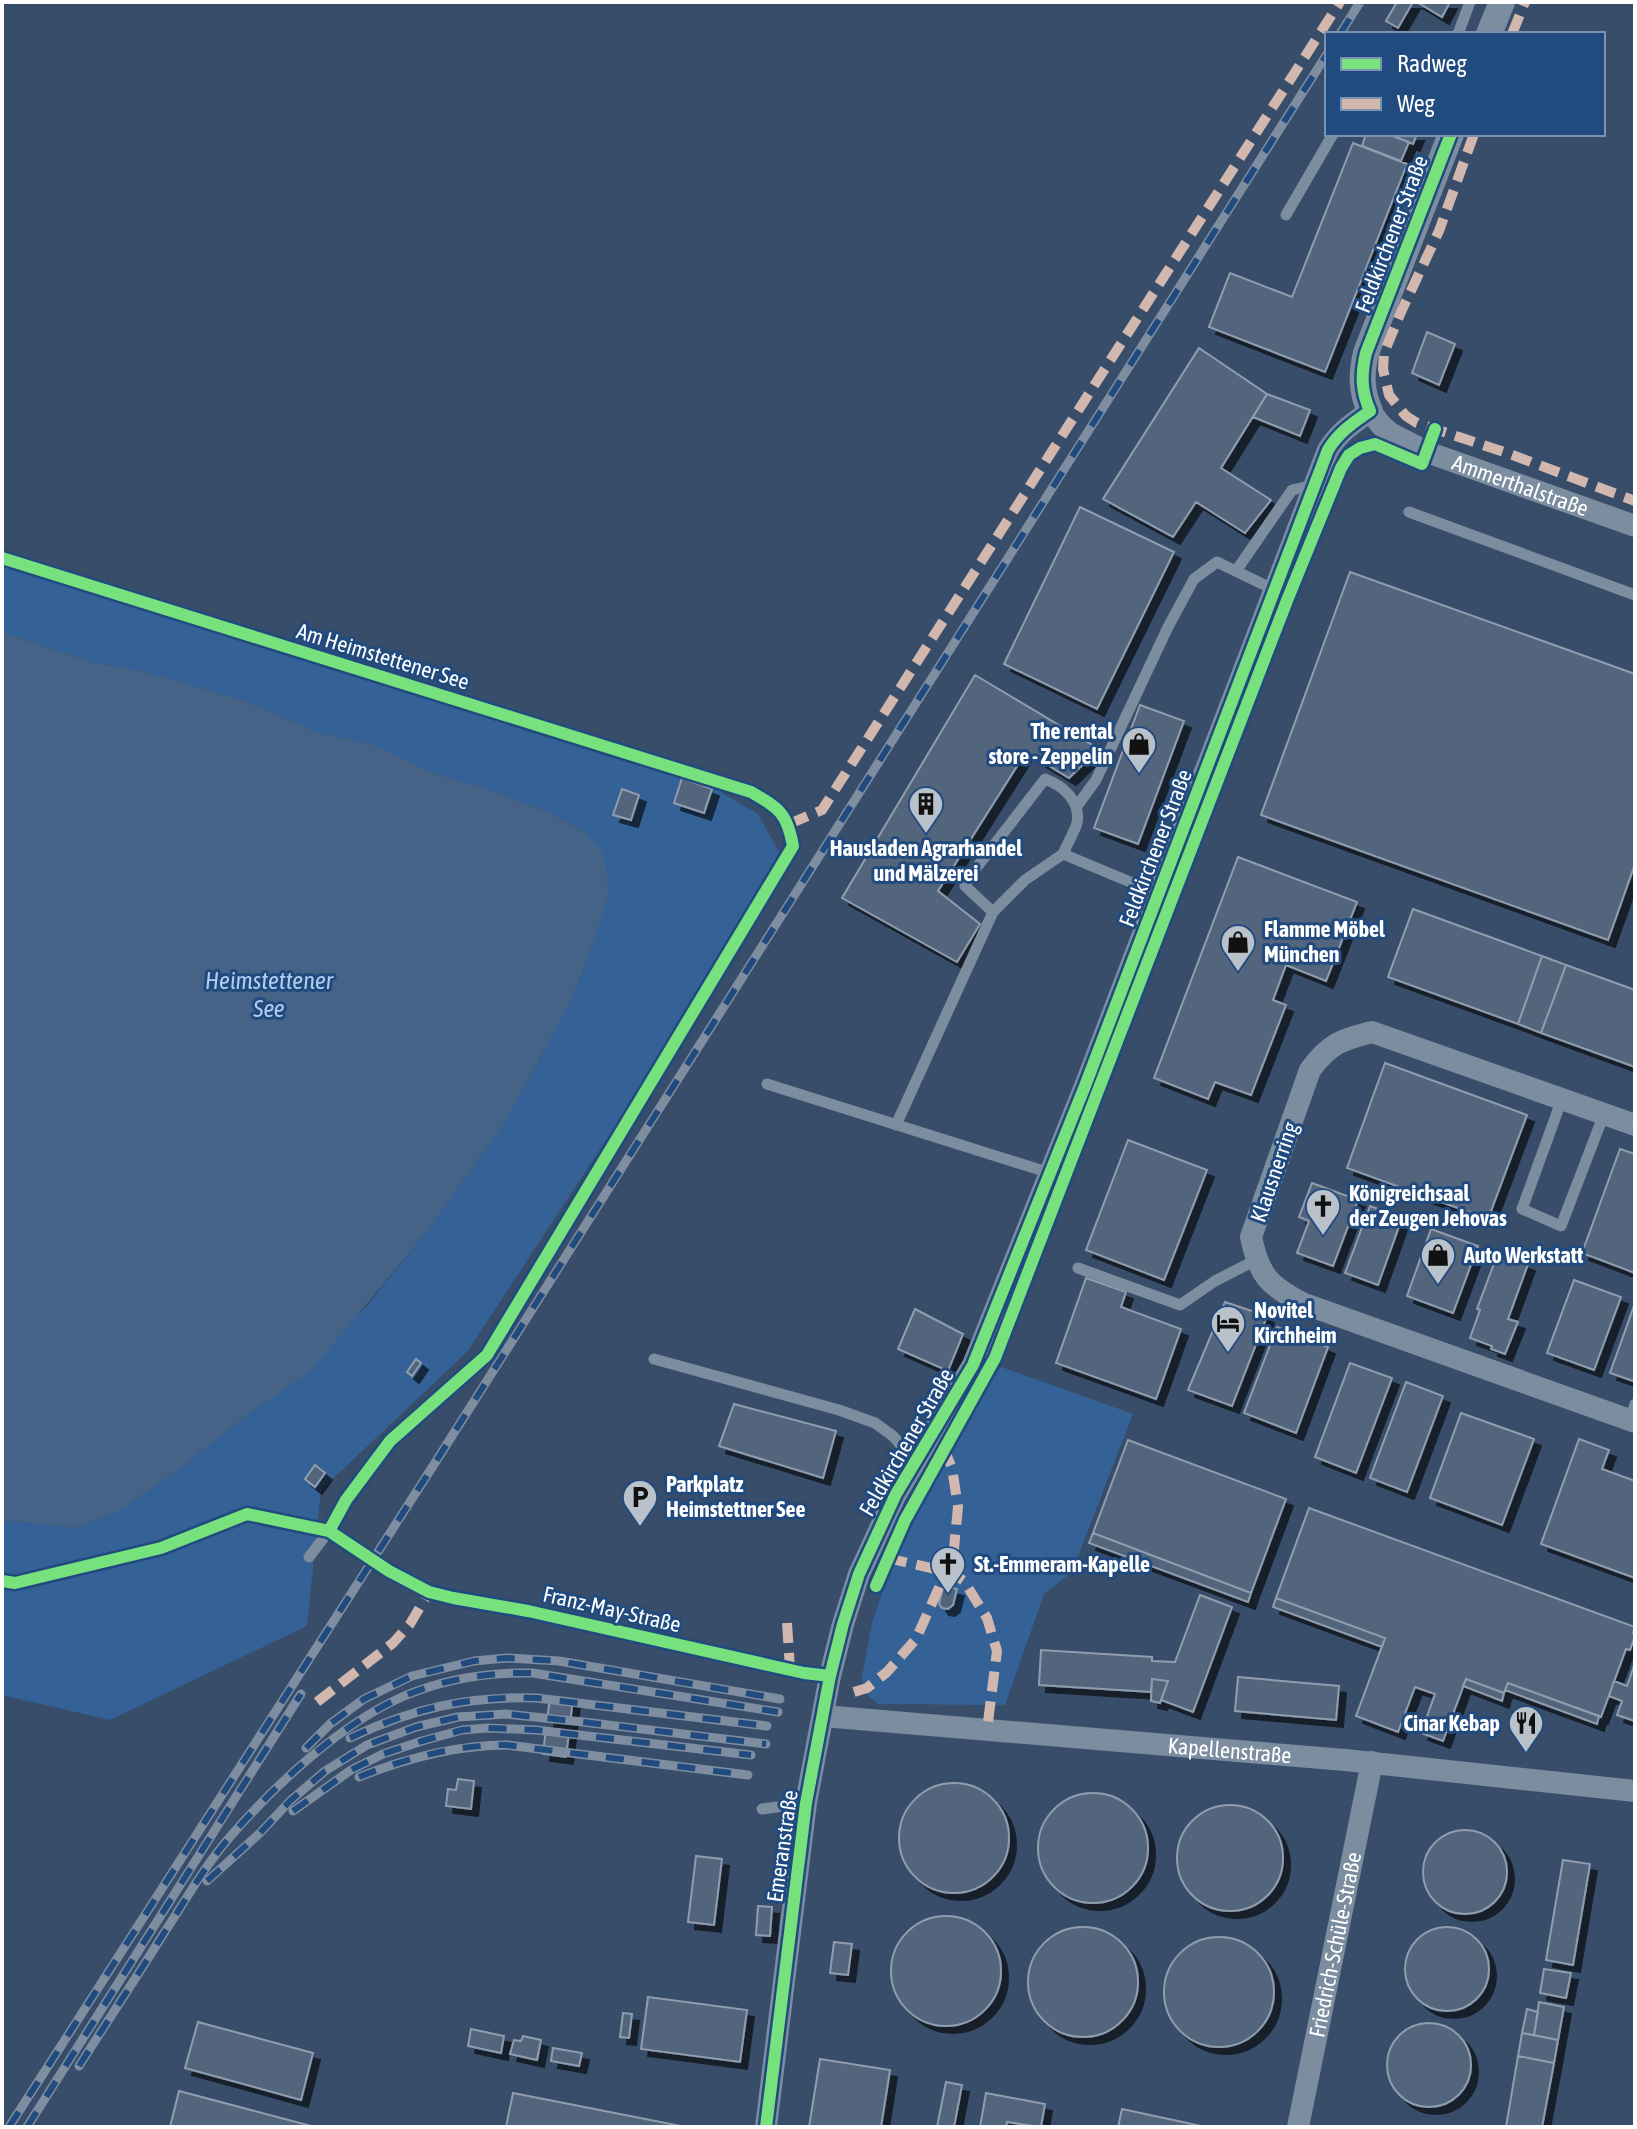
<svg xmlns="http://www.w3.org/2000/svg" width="1637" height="2129" viewBox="0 0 1637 2129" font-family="'Asap Condensed',sans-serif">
<defs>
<filter id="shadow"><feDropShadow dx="7" dy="7" stdDeviation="0" flood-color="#0009"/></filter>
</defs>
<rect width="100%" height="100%" fill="#374d69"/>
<path fill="#356296" d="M2,561L614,758L714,788L758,814L780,854L702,994L467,1352L321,1490L307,1626L110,1720L2,1695V1520L73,1528L118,1512L178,1470L254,1410L366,1307L425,1234L504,1124L570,1003L588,958L606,900L608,880L585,833L555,815L493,791L433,773L373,744L322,734L245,701L146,672L95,663L2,632Z
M1001,1367L1133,1414L1072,1572L1044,1594L1005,1705L878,1704L864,1692L862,1677L872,1623L889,1572L911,1521L971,1411Z"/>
<path fill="#456287" d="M2,632L95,663L146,672L245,701L322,734L373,744L433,773L493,791L555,815L585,833L603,853L608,880L607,900L588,958L570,1003L504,1124L425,1234L311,1371L254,1410L178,1470L118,1512L73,1528L2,1520Z"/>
<path fill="#52657b" stroke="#909dae" stroke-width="2" filter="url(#shadow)" d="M1397,2H1413L1398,28L1386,21Z
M1417,2H1450L1442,17Z
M1366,134H1388L1409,142L1401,161L1362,146Z
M1388,134H1417L1413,144Z
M1353,143L1407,164L1325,372L1209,327L1230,273L1292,297Z
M1427,332L1455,344L1439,385L1412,373Z
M1199,348L1267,394L1221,468L1271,500L1245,533L1196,502L1173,537L1103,499Z
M1267,394L1310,410L1300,436L1253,417Z
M1080,507L1174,552L1097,709L1004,664Z
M1350,572L1635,674V864L1608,940L1261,815Z
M975,675L1099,749L1069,778L1026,752L938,891L980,924L957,962L842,898Z
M1140,705L1184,721L1138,844L1094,828Z
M682,778L712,789L704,813L674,803Z
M622,789L639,795L631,820L613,815Z
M1238,857L1357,902L1326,981L1286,965L1273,1000L1286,1005L1251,1095L1215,1082L1208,1099L1154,1078Z
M1413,909L1542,956L1518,1024L1388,977Z
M1542,956L1566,965L1541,1033L1518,1024Z
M1566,965L1635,990V1067L1541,1033Z
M1385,1063L1527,1115L1488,1219L1347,1168Z
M1128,1140L1207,1170L1164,1280L1086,1250Z
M1620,1149L1635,1154V1273L1582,1253Z
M1312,1183L1358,1200L1333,1266L1297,1253L1309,1221L1299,1217Z
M1370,1206L1402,1218L1378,1285L1345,1273Z
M1431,1229L1478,1246L1453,1313L1407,1296Z
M1498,1253L1528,1264L1508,1319L1518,1322L1505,1354L1491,1349L1492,1346L1470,1338L1480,1310L1477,1309Z
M1086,1278L1126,1292L1121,1307L1181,1329L1156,1399L1056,1363Z
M1574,1280L1621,1297L1594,1370L1547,1353Z
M1225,1302L1267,1316L1232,1406L1188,1390Z
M1635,1303V1376L1633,1381L1610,1373Z
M915,1309L963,1334L948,1371L898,1349Z
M1277,1327L1328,1347L1296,1433L1244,1413Z
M416,1359L421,1363L412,1376L407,1372Z
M1350,1363L1392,1378L1356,1473L1315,1457Z
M1406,1382L1443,1396L1407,1492L1370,1478Z
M734,1404L836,1431L823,1478L719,1446Z
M1461,1413L1534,1439L1502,1525L1430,1498Z
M1579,1439L1609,1450L1602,1469L1635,1481V1578L1541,1544Z
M1128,1440L1286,1499L1251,1593L1093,1533Z
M315,1465L325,1473L315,1487L305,1479Z
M1309,1508L1635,1627L1633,1633L1635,1636L1630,1650L1626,1649L1601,1717L1508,1683L1504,1693L1466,1679L1443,1741L1421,1733L1435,1694L1415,1687L1398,1732L1356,1716L1385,1638L1276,1598Z
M1093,1533L1251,1593L1248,1602L1089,1543Z
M943,1586L957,1589L953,1605L948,1609L942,1608L939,1604Z
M1200,1595L1232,1607L1193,1712L1161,1700L1168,1681L1152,1679L1151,1692L1039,1685L1041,1650L1152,1657V1661L1175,1662Z
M1276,1598L1385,1638L1382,1647L1273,1607Z
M1635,1663V1721L1617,1715L1622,1701L1609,1696L1614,1681L1627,1686Z
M1238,1677L1339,1686L1336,1720L1235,1711Z
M1152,1679L1168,1681L1160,1703L1151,1701Z
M1466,1679L1504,1693L1502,1701L1463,1686Z
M1508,1683L1599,1716L1597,1724L1505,1690Z
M550,1697L573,1699L570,1723L547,1721Z
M546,1729L569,1732L566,1757L543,1754Z
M458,1779L474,1781L471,1809L446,1806L448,1789L456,1790Z
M899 1838a55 55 0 1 1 110 0a55 55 0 1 1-110 0Z
M1038 1848a55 55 0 1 1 110 0a55 55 0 1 1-110 0Z
M1177 1858a53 53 0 1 1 106 0a53 53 0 1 1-106 0Z
M1423 1872a42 42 0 1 1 84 0a42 42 0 1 1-84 0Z
M696,1856L722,1859L714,1925L688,1922Z
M1563,1860L1590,1864L1573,1965L1546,1960Z
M758,1906L772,1907L770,1936L756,1935Z
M891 1971a55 55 0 1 1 110 0a55 55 0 1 1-110 0Z
M1405 1969a42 42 0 1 1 84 0a42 42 0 1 1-84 0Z
M1028 1982a55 55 0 1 1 110 0a55 55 0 1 1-110 0Z
M1164 1992a55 55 0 1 1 110 0a55 55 0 1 1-110 0Z
M834,1942L852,1944L848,1975L830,1973Z
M1544,1969L1571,1973L1566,1998L1540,1993Z
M648,1997L747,2010L740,2062L641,2049Z
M1539,2002L1564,2007L1558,2040L1534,2035Z
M1527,2009L1538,2012L1534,2035L1522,2033Z
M623,2013L632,2014L629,2038L620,2037Z
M198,2022L313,2053L301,2100L185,2068Z
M1387 2065a42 42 0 1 1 84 0a42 42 0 1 1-84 0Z
M471,2029L504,2036L501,2053L468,2046Z
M1522,2033L1558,2040L1554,2063L1518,2056Z
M523,2036L541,2040L537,2060L510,2054L514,2040L521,2041Z
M553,2048L582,2053L579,2066L551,2061Z
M1518,2056L1554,2063L1542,2127H1506Z
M820,2059L890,2070L881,2127H809Z
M946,2082L962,2085L954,2127H937Z
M179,2091L315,2127H170Z
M513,2093L686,2127H506Z
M986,2093L1045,2104L1041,2127L1007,2122L1006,2127H980Z
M1122,2109L1206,2127H1118Z"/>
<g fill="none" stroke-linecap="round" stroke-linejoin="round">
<path stroke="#7d8da0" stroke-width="11" d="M1458,34L1470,2
M1286,215L1333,134
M1409,512L1635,595
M2,558L751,792C780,809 787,813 793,846L487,1355L390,1441L346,1500L329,1531L309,1557
M1236,571L1292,490L1314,485
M1077,806L1096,780L1168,627L1194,579L1217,562L1275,590
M1063,854C1067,844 1074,833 1077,823C1081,802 1064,786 1045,779L970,876L965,886L993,912L1025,880L1063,854L1159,894
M767,1084L1050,1173
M1562,1099L1522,1209L1561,1226L1604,1114
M896,1125L993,912
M1078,1268L1180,1305L1215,1281L1256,1260
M654,1359L839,1410L875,1423L893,1436L915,1462
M1630,1420L1635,1404
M389,1571L429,1592L453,1598L528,1611L804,1673L830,1676
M762,1809L806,1803"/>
<g stroke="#7d8da0" stroke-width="22">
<path d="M1635,1125L1372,1032C1341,1040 1330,1043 1310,1070L1251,1237C1259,1275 1268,1285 1302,1303L1635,1422"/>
<path id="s1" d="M823,1716L1345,1760L1635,1791"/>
<path id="s2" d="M766,2127L806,1803L830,1676L843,1624L859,1574L896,1494L973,1365L1085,1086L1328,450C1339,432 1353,423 1370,411L1381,425L1390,433L1427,452L1635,526"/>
<path id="s3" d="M1298,2127L1372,1762"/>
</g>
<path stroke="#7d8da0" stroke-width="26" d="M1489,34L1502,2
M1370,411C1361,391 1361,374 1366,353L1451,134"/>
<g stroke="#7e8da0" stroke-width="9">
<path id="rail" d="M1340,34L1360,2
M350,1738C413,1708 468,1696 537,1698L767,1726
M306,1748L330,1724L364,1699L412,1676L474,1661L506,1658L559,1661L780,1699
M359,1777C407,1758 455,1745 507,1745L748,1775
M293,1811L351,1770L383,1754L422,1741L462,1730L488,1728L536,1730L751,1755
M207,1881L260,1833L290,1801L325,1771L367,1745L416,1727L458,1717L506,1714L583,1722L766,1744
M79,2066C107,2022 136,1978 164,1933C185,1901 204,1867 229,1838C274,1786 339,1725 402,1697C443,1679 489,1672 533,1673L778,1712
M9,2127L433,1466L1327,54
M27,2127L301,1694"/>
</g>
<use href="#rail" stroke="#214b7f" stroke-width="6" stroke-dasharray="18" stroke-linecap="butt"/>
<path stroke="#d1b7ad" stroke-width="10" stroke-dasharray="20 10" stroke-linecap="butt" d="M1512,34L1525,2
M1474,134L1439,231L1401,312L1384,353L1383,369L1389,395L1406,416L1417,423L1507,453L1635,501
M789,824L822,810L1340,2
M943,1447L952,1468L958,1507L951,1580
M887,1558L952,1573L964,1581L987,1618L997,1651L987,1730
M787,1623L790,1669
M854,1692L867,1688L887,1672L916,1639L941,1583L952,1573
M317,1702L393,1643L410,1624L429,1592"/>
<g stroke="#214b7f" stroke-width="17">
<path id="cycleway" d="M2,558L751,792C780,809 787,813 793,846L487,1355L390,1441L346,1500L329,1531
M2,1581L15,1583L161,1548L247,1514L329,1531L389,1571L429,1592L453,1598L528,1611L804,1673L830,1676
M876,1586L905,1520L995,1358L1288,598L1341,468L1349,455L1360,448L1375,444L1422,464L1435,429
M766,2127L806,1803L830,1676L843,1624L859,1574L896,1494L973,1365L1085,1086L1328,450C1339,432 1353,423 1370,411C1361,391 1361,374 1366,353L1451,134"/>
</g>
<use href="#cycleway" stroke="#77e17e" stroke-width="12"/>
</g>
<defs>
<g id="shop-pin" transform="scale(1.8)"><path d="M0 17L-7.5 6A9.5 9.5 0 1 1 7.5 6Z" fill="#b9c1ca" stroke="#214b7f"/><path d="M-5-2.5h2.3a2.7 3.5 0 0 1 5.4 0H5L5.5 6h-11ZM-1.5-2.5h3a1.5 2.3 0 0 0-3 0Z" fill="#111"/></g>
<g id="building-pin" transform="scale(1.8)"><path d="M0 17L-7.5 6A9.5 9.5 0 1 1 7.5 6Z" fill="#b9c1ca" stroke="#214b7f"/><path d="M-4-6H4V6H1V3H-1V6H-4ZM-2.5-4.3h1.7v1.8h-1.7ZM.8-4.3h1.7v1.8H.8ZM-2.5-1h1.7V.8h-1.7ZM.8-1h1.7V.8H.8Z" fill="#111"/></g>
<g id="church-pin" transform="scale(1.8)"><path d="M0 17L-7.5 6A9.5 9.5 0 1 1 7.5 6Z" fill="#b9c1ca" stroke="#214b7f"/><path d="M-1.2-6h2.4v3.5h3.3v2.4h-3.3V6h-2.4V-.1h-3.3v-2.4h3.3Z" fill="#111"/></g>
<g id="hotel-pin" transform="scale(1.8)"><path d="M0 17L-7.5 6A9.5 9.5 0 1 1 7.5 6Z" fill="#b9c1ca" stroke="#214b7f"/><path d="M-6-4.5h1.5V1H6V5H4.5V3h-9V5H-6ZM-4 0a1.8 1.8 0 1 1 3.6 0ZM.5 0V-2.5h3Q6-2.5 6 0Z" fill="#111"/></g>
<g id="parking-pin" transform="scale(1.8)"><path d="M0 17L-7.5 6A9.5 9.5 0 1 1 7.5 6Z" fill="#b9c1ca" stroke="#214b7f"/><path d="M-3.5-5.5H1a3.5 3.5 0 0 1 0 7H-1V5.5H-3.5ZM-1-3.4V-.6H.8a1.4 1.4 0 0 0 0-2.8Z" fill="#111"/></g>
<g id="restaurant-pin" transform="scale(1.8)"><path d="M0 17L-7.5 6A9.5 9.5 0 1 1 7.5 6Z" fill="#b9c1ca" stroke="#214b7f"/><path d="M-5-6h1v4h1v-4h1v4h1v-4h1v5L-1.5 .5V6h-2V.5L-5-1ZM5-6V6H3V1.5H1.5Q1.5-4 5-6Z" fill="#111"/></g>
</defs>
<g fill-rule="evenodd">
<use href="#shop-pin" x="1139" y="744"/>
<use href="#building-pin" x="926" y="804"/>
<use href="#shop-pin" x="1238" y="942"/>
<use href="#church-pin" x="1323" y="1206"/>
<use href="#shop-pin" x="1438" y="1255"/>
<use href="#hotel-pin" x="1228" y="1323"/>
<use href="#parking-pin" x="640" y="1497"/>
<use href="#church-pin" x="948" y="1564"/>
<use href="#restaurant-pin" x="1526" y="1723"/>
</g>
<g text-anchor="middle" stroke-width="6" stroke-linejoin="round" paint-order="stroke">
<g font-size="22" fill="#fff" stroke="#214b7f">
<text transform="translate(1391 234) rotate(-69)" y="8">Feldkirchener Straße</text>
<text dy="8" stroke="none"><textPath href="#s2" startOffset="2010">Ammerthalstraße</textPath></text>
<text transform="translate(383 656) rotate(17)" y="8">Am Heimstettener See</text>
<text transform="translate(1155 848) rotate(-69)" y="8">Feldkirchener Straße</text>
<text transform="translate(1274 1172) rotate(-71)" y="8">Klausnerring</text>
<text transform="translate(906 1442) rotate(-60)" y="8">Feldkirchener Straße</text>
<text transform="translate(612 1609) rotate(13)" y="8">Franz-May-Straße</text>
<text dy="8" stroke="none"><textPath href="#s1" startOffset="408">Kapellenstraße</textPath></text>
<text transform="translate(782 1846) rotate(-82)" y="8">Emeranstraße</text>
<text dy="8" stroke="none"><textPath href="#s3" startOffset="186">Friedrich-Schüle-Straße</textPath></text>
</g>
<g font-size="22" font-weight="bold" fill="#fff" stroke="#214b7f" text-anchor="start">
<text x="1113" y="739" text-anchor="end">The rental<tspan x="1113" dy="25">store - Zeppelin</tspan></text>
<text x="926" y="856" text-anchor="middle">Hausladen Agrarhandel<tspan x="926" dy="25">und Mälzerei</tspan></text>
<text x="1264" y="937">Flamme Möbel<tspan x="1264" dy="25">München</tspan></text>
<text x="1349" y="1201">Königreichsaal<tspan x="1349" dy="25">der Zeugen Jehovas</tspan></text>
<text x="1464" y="1263">Auto Werkstatt</text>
<text x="1254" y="1318">Novitel<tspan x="1254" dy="25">Kirchheim</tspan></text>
<text x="666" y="1492">Parkplatz<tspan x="666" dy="25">Heimstettner See</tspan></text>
<text x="974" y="1572">St.-Emmeram-Kapelle</text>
<text x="1500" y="1731" text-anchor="end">Cinar Kebap</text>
</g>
<g font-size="24" font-style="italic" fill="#b2ceef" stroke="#214b7f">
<text x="269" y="989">Heimstettener<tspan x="269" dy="28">See</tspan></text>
</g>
</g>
<rect width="1637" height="2129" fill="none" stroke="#ffffff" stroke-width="8"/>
<rect x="1325" y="32" width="280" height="104" fill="#214b7f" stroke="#7a93b2" stroke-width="2"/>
<rect x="1341" y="58" width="40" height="12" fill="#77e17e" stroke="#7a93b2" stroke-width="2"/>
<text x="1397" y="72" font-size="24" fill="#ffffff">Radweg</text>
<rect x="1341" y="98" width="40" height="12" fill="#d1b7ad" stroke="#7a93b2" stroke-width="2"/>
<text x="1397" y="112" font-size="24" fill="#ffffff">Weg</text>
</svg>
